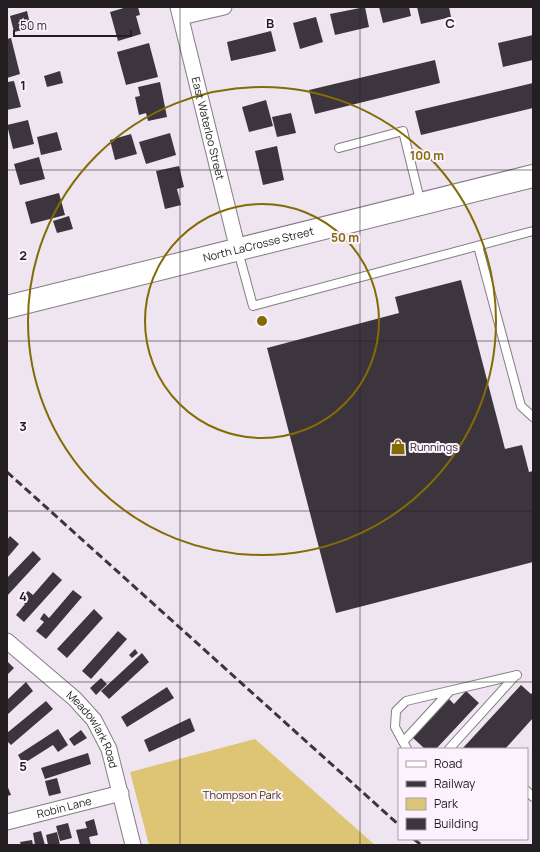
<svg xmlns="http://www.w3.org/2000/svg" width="540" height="852" viewBox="0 0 540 852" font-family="Manrope,sans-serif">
<rect width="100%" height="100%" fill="#eee5f0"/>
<path fill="#ddc575" d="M255,739L375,845H149L130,772Z"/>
<path fill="#3d353e" d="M127,7H138L140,15L136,16L141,34L118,41L110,12Z
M365,7L369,27L335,35L330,14Z
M379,7H409L411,16L383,23Z
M417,7H449L451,17L421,24Z
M27,11L31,28L14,32L10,16Z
M316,17L323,42L300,49L293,23Z
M271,31L276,51L231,61L227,42Z
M533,35V60L503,67L498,43Z
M11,38L20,74L7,78V39Z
M149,43L158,77L126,85L117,52Z
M435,60L440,83L315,114L309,90Z
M60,71L63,83L47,87L44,76Z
M14,81L21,107L7,110V82Z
M160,82L167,117L148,121L146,113L139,115L135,97L140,96L138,87Z
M533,83V108L421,135L415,111Z
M266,100L273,126L249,132L242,107Z
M291,113L296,133L277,137L272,117Z
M28,120L34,144L13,149L7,125Z
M57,132L62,150L41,155L37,137Z
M170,133L176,155L146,164L139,142Z
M131,134L137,154L115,160L110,140Z
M277,146L284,180L263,185L255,151Z
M39,157L45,179L20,185L14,164Z
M179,166L184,187L177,189L181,205L165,209L156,171Z
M59,193L65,215L31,224L25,202Z
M69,216L73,229L57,233L53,221Z
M461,280L505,449L522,445L529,472L533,471V562L336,613L267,348L399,313L395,297Z
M10,536L19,544L7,558V540Z
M33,551L41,559L7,596V578Z
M53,572L62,580L24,622L16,615L25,604L20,599L28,591L33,595Z
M73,590L82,597L46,639L36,631L44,622L40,619L44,613L49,618Z
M94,609L103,618L67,658L57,649Z
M118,631L127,639L91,679L82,671Z
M135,649L138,653L132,658L129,655Z
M142,653L149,662L109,699L101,691Z
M7,661L14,668L7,675Z
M101,678L107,684L96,695L90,688Z
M26,682L33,691L7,715V700Z
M521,685L531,694L533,692V718L505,749H462Z
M167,687L174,698L127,727L121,717Z
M466,691L479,703L436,749H425L412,737L448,698L454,704Z
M46,701L53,709L11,745L7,741V733Z
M190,718L195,731L149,752L144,740Z
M58,729L68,745L58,752L53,745L23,764L18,755Z
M81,730L87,738L74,746L69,739Z
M88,753L91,764L45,779L41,768Z
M57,778L61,793L49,796L45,781Z
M7,785L11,795L7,796Z
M94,819L98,835L89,837L91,845H80L76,830L87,828L85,822Z
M68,823L72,838L60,841L56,826Z
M41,831L45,845H35L33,833Z
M57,832L60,845H48L46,835Z
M32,840L33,845H21L20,842Z"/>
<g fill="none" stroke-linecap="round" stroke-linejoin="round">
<g stroke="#857c86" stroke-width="10">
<path id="service" d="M339,148L403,131L421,204
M478,246L521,406L533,417
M238,251L253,306L533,231
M403,742L450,691
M407,749L395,727L396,711L406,701L517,675
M449,749L516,675
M527,791L533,797"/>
</g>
<g stroke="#857c86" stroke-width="17">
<g id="minor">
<path id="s1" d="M178,7L238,250"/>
<path d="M181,17L224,7"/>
<path id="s2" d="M7,641L75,699L94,720L109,749L133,845"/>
<path id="s3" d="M7,822L121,793"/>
</g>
</g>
<g stroke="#857c86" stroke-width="24">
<g id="secondary">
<path id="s4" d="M7,307L533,176"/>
</g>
</g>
<use href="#service" stroke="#fff" stroke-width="8"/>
<use href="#minor" stroke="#fff" stroke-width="15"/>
<use href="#secondary" stroke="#fff" stroke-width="22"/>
<path stroke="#3b363b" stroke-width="3" stroke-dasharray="8 4" stroke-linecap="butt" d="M7,472L399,825
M414,839L421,845"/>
</g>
<path fill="none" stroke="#221e22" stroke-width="1" stroke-opacity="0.55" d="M180,7V845M360,7V845M7,170H533M7,341H533M7,511H533M7,682H533"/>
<g fill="none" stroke="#836b05" stroke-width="2">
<circle cx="262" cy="321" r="117"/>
<circle cx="262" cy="321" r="234"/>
</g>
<defs>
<g id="shop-bare" transform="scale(1.2)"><path d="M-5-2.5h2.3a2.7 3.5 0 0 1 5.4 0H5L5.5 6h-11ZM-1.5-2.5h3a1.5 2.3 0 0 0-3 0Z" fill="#836b05" stroke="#fcf2fd" stroke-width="2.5" paint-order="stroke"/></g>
</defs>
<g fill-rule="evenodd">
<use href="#shop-bare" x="398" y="447"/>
</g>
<g text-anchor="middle" stroke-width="4" stroke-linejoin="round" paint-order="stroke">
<g font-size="11" fill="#221e22" stroke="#fcf2fd">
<text dy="4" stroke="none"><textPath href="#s1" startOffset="125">East Waterloo Street</textPath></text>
<text dy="4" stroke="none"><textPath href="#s4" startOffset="259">North LaCrosse Street</textPath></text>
<text dy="4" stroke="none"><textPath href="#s2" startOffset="125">Meadowlark Road</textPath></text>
<text dy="4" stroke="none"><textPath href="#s3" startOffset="59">Robin Lane</textPath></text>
</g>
<g font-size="11" fill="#221e22" stroke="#fcf2fd" text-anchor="start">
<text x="410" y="451">Runnings</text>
</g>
<g font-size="11" fill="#3f340a" stroke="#fcf2fd">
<text x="242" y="799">Thompson Park</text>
</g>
</g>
<g font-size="13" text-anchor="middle" font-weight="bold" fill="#221e22" stroke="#fcf2fd" stroke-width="4" stroke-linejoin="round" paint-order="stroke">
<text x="270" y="28">B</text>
<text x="450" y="28">C</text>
<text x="23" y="90">1</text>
<text x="23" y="260">2</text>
<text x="23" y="431">3</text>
<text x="23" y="601">4</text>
<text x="23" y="771">5</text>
</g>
<circle cx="262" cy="321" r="6" fill="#836b05" stroke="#fcf2fd" stroke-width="2"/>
<g font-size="12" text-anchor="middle" font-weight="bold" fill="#836b05" stroke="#fcf2fd" stroke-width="4" stroke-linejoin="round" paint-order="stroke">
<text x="427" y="160">100 m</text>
<text x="345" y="242">50 m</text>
</g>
<rect width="540" height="852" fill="none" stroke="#221e22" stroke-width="16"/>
<rect x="398" y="748" width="130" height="92" fill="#fcf2fd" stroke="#a59da5"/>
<rect x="406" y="761" width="20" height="6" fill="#ffffff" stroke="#a59da5"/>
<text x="434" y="768" font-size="12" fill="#221e22">Road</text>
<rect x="406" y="781" width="20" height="6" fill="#3b363b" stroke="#a59da5"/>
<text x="434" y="788" font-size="12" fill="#221e22">Railway</text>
<rect x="406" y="798" width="20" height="12" fill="#ddc575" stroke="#a59da5"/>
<text x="434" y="808" font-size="12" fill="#221e22">Park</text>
<rect x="406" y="818" width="20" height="12" fill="#3d353e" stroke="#a59da5"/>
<text x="434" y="828" font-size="12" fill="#221e22">Building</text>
<path d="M14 30v6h117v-6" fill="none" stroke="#221e22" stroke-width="2"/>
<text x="20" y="30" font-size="12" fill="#221e22" stroke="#fcf2fd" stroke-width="3" paint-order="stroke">50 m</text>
</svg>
